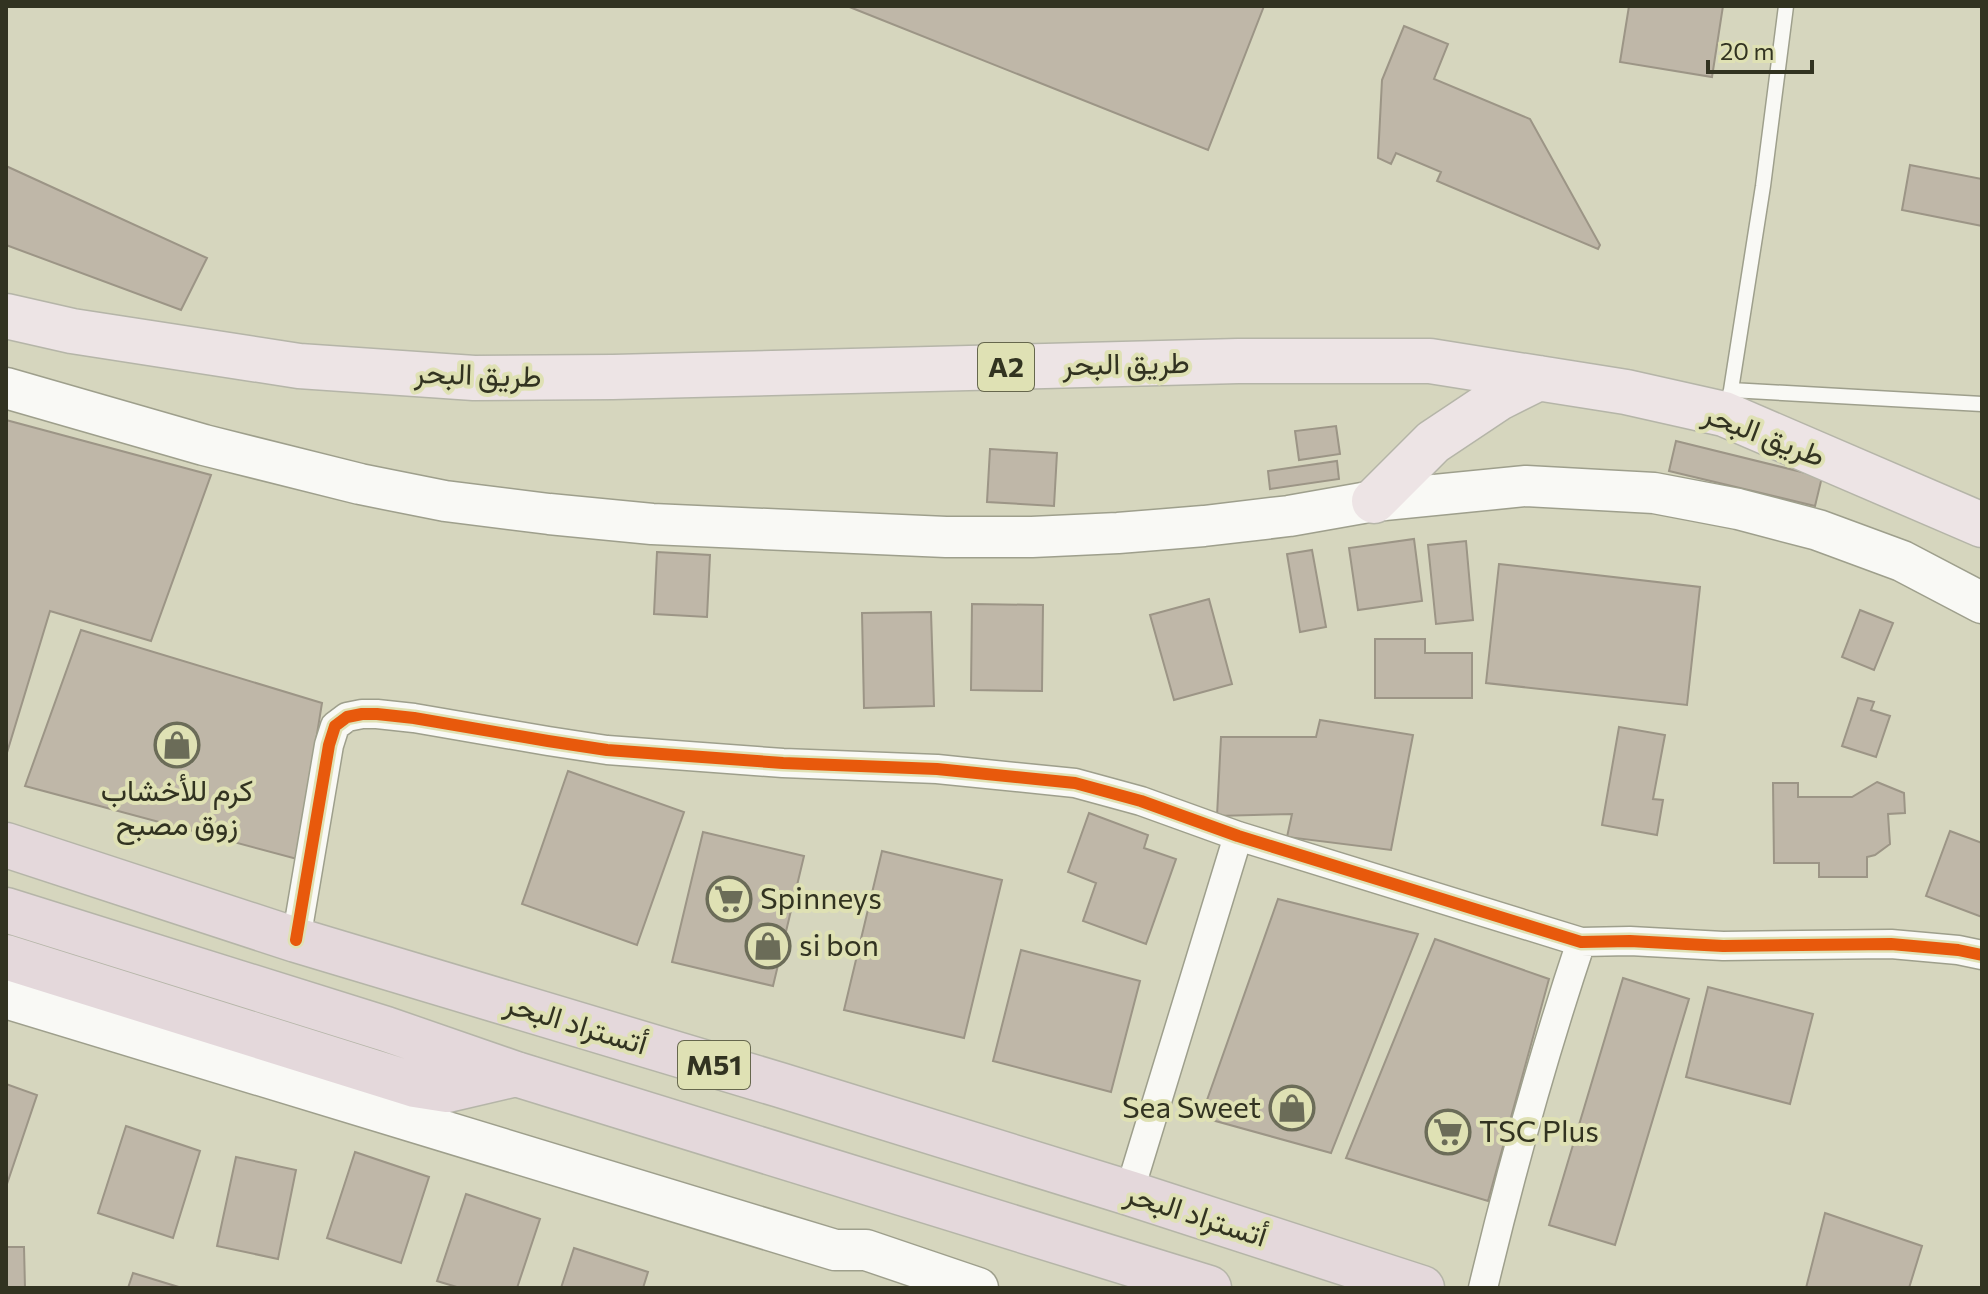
<svg xmlns="http://www.w3.org/2000/svg" width="1988" height="1294" viewBox="0 0 1988 1294" font-family="Commissioner,Vazirmatn,sans-serif">
<rect width="100%" height="100%" fill="#d6d6be"/>
<path fill="#bfb7a8" stroke="#9c9586" stroke-width="2" d="M847,6H1264L1208,150Z
M1629,6H1723L1712,77L1620,62Z
M1404,26L1448,44L1434,79L1530,119L1600,245L1598,249L1437,181L1441,172L1396,153L1391,164L1378,158L1382,80Z
M1910,165L1982,179V226L1902,210Z
M6,166L207,258L181,310L6,245Z
M6,420L211,475L151,641L50,611L6,756Z
M1336,426L1340,454L1299,460L1295,431Z
M1676,441L1822,477L1815,506L1669,471Z
M990,449L1057,453L1054,506L987,502Z
M1337,461L1339,479L1270,489L1268,471Z
M1414,539L1422,601L1358,610L1349,548Z
M1466,541L1473,620L1436,624L1428,545Z
M1312,550L1326,627L1300,632L1287,554Z
M657,552L710,555L707,617L654,614Z
M1499,564L1700,587L1687,705L1486,683Z
M1209,599L1232,684L1174,700L1150,615Z
M972,604L1043,605L1042,691L971,690Z
M1860,610L1893,623L1874,670L1842,657Z
M931,612L934,706L864,708L862,613Z
M81,630L322,703L297,859L25,786Z
M1375,639H1425V653H1472V698H1375Z
M1858,698L1874,702L1871,710L1890,716L1876,757L1842,746Z
M1320,720L1413,735L1391,850L1287,837L1292,814L1217,816L1221,737H1316Z
M1619,727L1665,735L1653,799L1663,800L1657,835L1602,825Z
M568,771L684,812L637,945L522,904Z
M1877,782L1904,793L1905,813L1888,814L1890,844L1875,855L1867,857V877H1819V863H1774L1773,783H1798V797H1852Z
M1089,813L1148,835L1144,848L1176,859L1146,944L1083,921L1096,883L1068,872Z
M1950,831L1982,843V917L1926,896Z
M703,832L804,856L773,986L672,962Z
M882,851L1002,880L964,1038L844,1010Z
M1278,899L1418,934L1331,1153L1201,1117Z
M1435,939L1549,979L1488,1201L1346,1158Z
M1021,950L1140,981L1111,1092L993,1061Z
M1623,978L1689,999L1615,1245L1549,1225Z
M1708,987L1813,1014L1790,1104L1686,1077Z
M6,1084L37,1095L6,1187Z
M126,1126L200,1151L173,1238L98,1213Z
M355,1152L429,1177L401,1263L327,1238Z
M236,1157L296,1170L278,1259L217,1246Z
M466,1194L540,1219L517,1288H460L437,1281Z
M1825,1213L1922,1246L1909,1288H1806Z
M6,1247H24L25,1288H6Z
M574,1248L648,1272L643,1288H561Z
M133,1273L182,1288H128Z"/>
<g fill="none" stroke-linecap="round" stroke-linejoin="round">
<g stroke="#9e9f8c" stroke-width="17">
<path id="lane" d="M1731,390L1982,404
M1726,410L1731,390L1763,186L1786,6"/>
</g>
<g stroke="#9e9f8c" stroke-width="31">
<path id="street" d="M296,940L329,745L335,726L347,717L362,714H377L414,718L548,741L607,750L783,763L937,769L1075,783L1141,801L1238,836L1581,942L1630,941L1723,946L1891,944L1958,950L1982,955
M1129,1193L1238,836
M1483,1288C1511,1171 1543,1056 1581,942"/>
</g>
<g stroke="#9e9f8c" stroke-width="43">
<path id="secondary" d="M6,388L204,445L360,484L445,501L549,514L652,524L946,537H1032L1118,533L1204,526L1289,516L1374,501L1526,486L1654,493L1738,509L1818,530L1902,561L1982,603
M6,998L835,1250H866L978,1288"/>
</g>
<g stroke="#b5b5a8" stroke-width="47">
<path id="primary" d="M6,316L72,331L299,366L474,378L613,377L1238,361H1430L1626,392L1724,414L1982,525
M1374,501L1433,442L1499,398L1539,378"/>
</g>
<g stroke="#b5b5a8" stroke-width="47">
<path id="highway" d="M6,845L296,940L780,1085L1129,1193L1422,1288
M6,910L386,1029L516,1074L1209,1288
M6,957L415,1085L447,1090L516,1074"/>
</g>
<use href="#lane" stroke="#f9f9f5" stroke-width="14"/>
<use href="#street" stroke="#f9f9f5" stroke-width="28"/>
<use href="#secondary" stroke="#f9f9f5" stroke-width="40"/>
<use href="#primary" stroke="#ede4e5" stroke-width="44"/>
<use href="#highway" stroke="#e4d8db" stroke-width="44"/>
<g stroke="#dfe1b4" stroke-width="17">
<path id="cycleway" d="M296,940L329,745L335,726L347,717L362,714H377L414,718L548,741L607,750L783,763L937,769L1075,783L1141,801L1238,836L1581,942L1630,941L1723,946L1891,944L1958,950L1982,955"/>
</g>
<use href="#cycleway" stroke="#e8590c" stroke-width="12"/>
</g>
<defs>
<g id="shop-ring" transform="scale(2.3)"><circle r="9.5" fill="#dfe1b4" stroke="#6b6c58" stroke-width="1.5"/><path d="M-5-2.5h2.3a2.7 3.5 0 0 1 5.4 0H5L5.5 6h-11ZM-1.5-2.5h3a1.5 2.3 0 0 0-3 0Z" fill="#6b6c58"/></g>
<g id="supermarket-ring" transform="scale(2.3)"><circle r="9.5" fill="#dfe1b4" stroke="#6b6c58" stroke-width="1.5"/><path d="M-6-5.5h2.5l.6 2H6L4.5 2H-2.5L-4.4-4H-6ZM-1.5 3.2a1.3 1.3 0 1 0 .1 0ZM3 3.2a1.3 1.3 0 1 0 .1 0Z" fill="#6b6c58"/></g>
</defs>
<g fill-rule="evenodd">
<use href="#shop-ring" x="177" y="745"/>
<use href="#supermarket-ring" x="729" y="899"/>
<use href="#shop-ring" x="768" y="946"/>
<use href="#shop-ring" x="1292" y="1108"/>
<use href="#supermarket-ring" x="1448" y="1132"/>
</g>
<g text-anchor="middle" stroke-width="8" stroke-linejoin="round" paint-order="stroke">
<g fill="#dfe1b4" stroke="#66674d" stroke-width="2">
<rect x="978" y="343" width="56" height="48" rx="6"/>
<rect x="678" y="1041" width="72" height="48" rx="6"/>
</g>
<g font-size="28" font-weight="bold" fill="#323321">
<text x="1006" y="377">A2</text>
<text x="714" y="1075">M51</text>
</g>
<g font-size="30" fill="#323321" stroke="#dfe1b4">
<text transform="translate(1126 364) rotate(-1)" y="10">طريق البحر</text>
<text transform="translate(478 375) rotate(2)" y="10">طريق البحر</text>
<text transform="translate(1764 435) rotate(21)" y="10">طريق البحر</text>
<text transform="translate(576 1024) rotate(17)" y="10">أتستراد البحر</text>
<text transform="translate(1196 1215) rotate(18)" y="10">أتستراد البحر</text>
</g>
<g font-size="30" fill="#323321" stroke="#dfe1b4" text-anchor="start">
<text x="177" y="801" text-anchor="middle">كرم للأخشاب<tspan x="177" dy="34">زوق مصبح</tspan></text>
<text x="760" y="909">Spinneys</text>
<text x="799" y="956">si bon</text>
<text x="1261" y="1118" text-anchor="end">Sea Sweet</text>
<text x="1479" y="1142">TSC Plus</text>
</g>
</g>
<rect width="1988" height="1294" fill="none" stroke="#323321" stroke-width="16"/>
<path d="M1708 60v12h104v-12" fill="none" stroke="#323321" stroke-width="4"/>
<text x="1720" y="60" font-size="24" fill="#323321" stroke="#dfe1b4" stroke-width="6" paint-order="stroke">20 m</text>
</svg>
